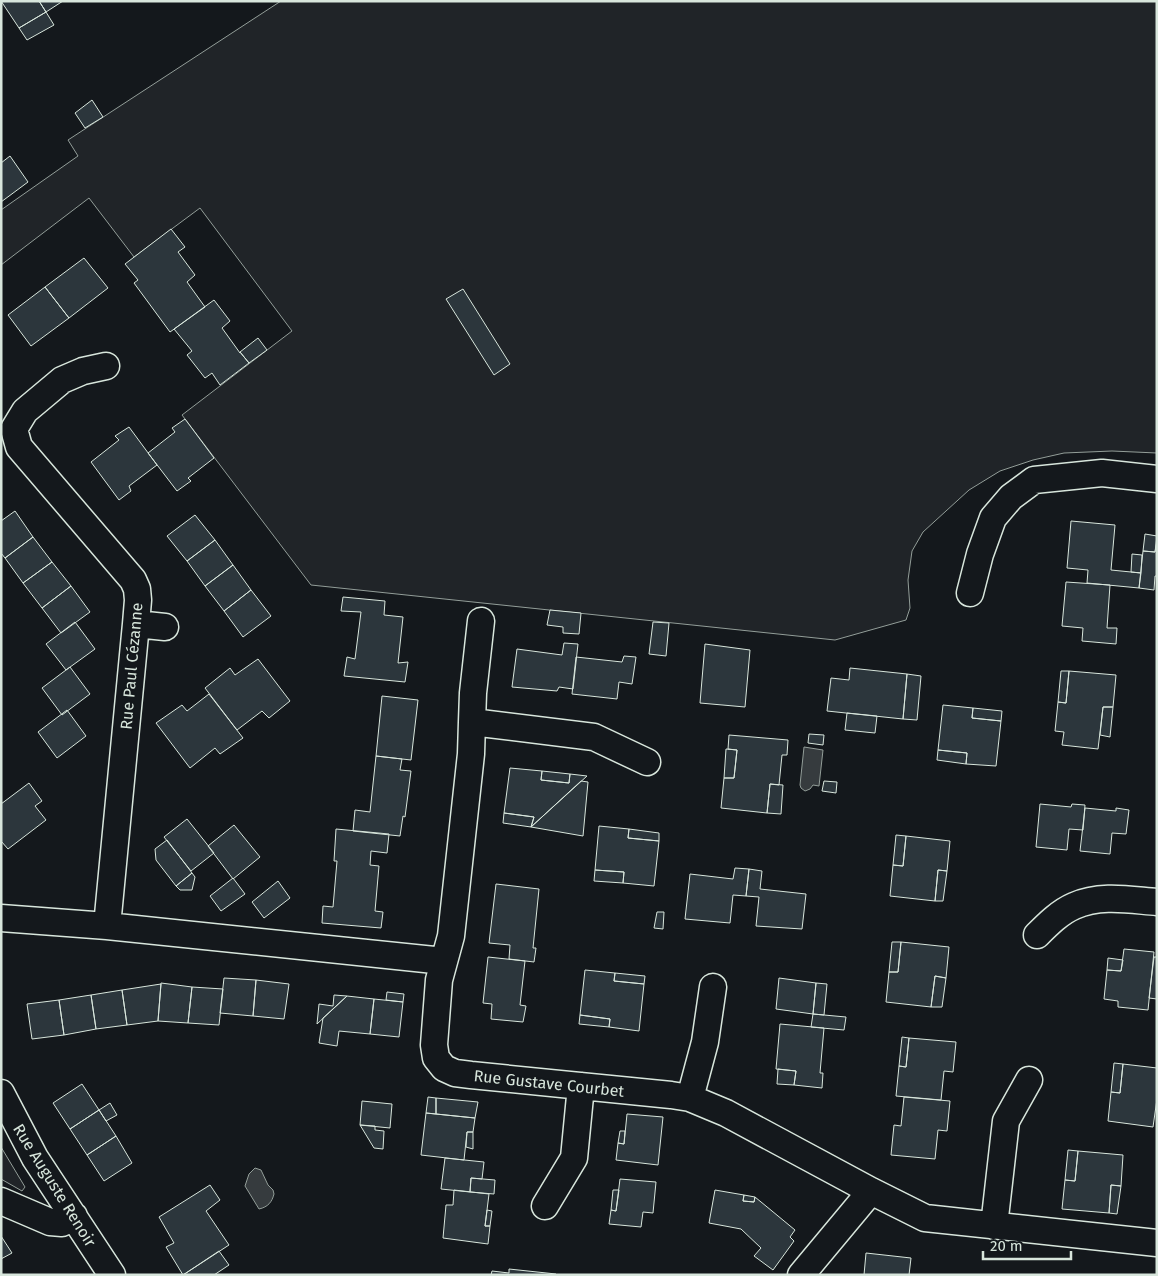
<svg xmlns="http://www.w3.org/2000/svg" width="1158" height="1276" viewBox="0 0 1158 1276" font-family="'Fira Sans',sans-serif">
<rect width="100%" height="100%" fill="#14181c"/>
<path fill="#202428" stroke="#939e99" d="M281,1H1157V453L1112,451L1064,453L1033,460L1000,471L969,490L923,532L912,551L908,580L910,608L906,620L835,640L311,585L182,415L292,331L200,208L134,257L89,198L1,265V210L78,156L68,140Z
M1,1147L25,1187L22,1191L1,1179Z"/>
<path fill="#363b3e" stroke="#939e99" d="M804,747L823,750L819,786L813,785L810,789L805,791L801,788L800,785Z
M255,1168L261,1170L268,1185L273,1190L274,1194C272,1202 268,1207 259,1209L245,1186L249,1174Z"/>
<path fill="#2c363c" stroke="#d8e6dc" d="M1,1H39L46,12L19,28Z
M39,1H63L46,12Z
M46,12L54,25L27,40L19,28Z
M92,100L103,117L85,128L75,113Z
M10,156L28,182L1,202V163Z
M171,229L185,247L178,252L195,275L187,282L205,307L170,332L134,283L138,280L125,264Z
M84,258L108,288L69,318L45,287Z
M45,287L69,318L31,346L8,315Z
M463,289L510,364L494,375L446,299Z
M214,300L230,321L222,328L240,353V352L249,363L220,385L212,373L205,378L187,355L192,351L174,329Z
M258,338L267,350L249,363L240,352Z
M185,419L214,458L188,478L191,481L177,491L148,453L175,432L172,428Z
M129,427L157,465L129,486L131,491L119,500L91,462L119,440L115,436Z
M15,511L33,537L5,558L1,553V521Z
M195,515L215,540L187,561L167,536Z
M1071,521L1115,525L1111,570L1141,573L1139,588L1087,583L1088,570L1067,568Z
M1145,534L1157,536L1155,552L1143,551Z
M33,537L52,562L23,583L5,558Z
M215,540L233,565L205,586L187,561Z
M1157,541V576H1155L1154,590L1139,588L1143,551L1155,552Z
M1132,554L1142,555L1141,573L1131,572Z
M52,562L71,586L42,608L23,583Z
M233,565L251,590L224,611L205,586Z
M1066,582L1110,585L1107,628H1117L1116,644L1082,641L1083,628L1062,626Z
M71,586L90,612L61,633L42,608Z
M251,590L271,616L243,637L224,611Z
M343,597L385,601L384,615L403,617L398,663L408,662L405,682L344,676L347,657L355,659L361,612L341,611Z
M550,610L581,613L579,634L563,633V627L547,625Z
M75,622L95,649L66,670L46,644Z
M653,622L669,623L666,656L649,654Z
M564,643L578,644L573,689L559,687L557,691L512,687L517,649L562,655Z
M705,644L750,650L745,707L700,703Z
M624,656L636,657L632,684L619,682L617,699L572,694L576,657L622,662Z
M258,659L290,701L269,718L262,711L237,730L205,688L230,668L235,675Z
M70,667L90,694L62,715L42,688Z
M850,668L907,674L903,719L827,711L831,678L849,680Z
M1061,671H1069L1066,703L1058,702Z
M1069,671L1116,675L1113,707H1103L1098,749L1062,745L1064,732L1055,731L1058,702L1066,703Z
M907,674L921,676L917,720L903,719Z
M209,694L243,738L220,754L215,748L190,768L156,723L182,705L187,711Z
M382,696L418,700L411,760L376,756Z
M943,705L973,708L972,718L1001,721L996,766L966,764L967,753L938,750Z
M1103,707H1113L1110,737L1100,735Z
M973,708L1002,711L1001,721L972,718Z
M67,710L86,736L57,758L38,732Z
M847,713L877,716L875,733L845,730Z
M809,734L824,735L823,745L808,743Z
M729,735L788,740L787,755H782L779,785L770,784L767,813L721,808L724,778H734L737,750L728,749Z
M726,749L737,750L734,778H724Z
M938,750L967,753L966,764L937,760Z
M376,756L402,759L400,770L411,771L405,817L403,816L400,836L353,831L355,810L370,812Z
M510,768L542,771L541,780L569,783L570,774L587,776L531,827L534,817L504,813Z
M542,771L570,774L569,783L541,780Z
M581,781L588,782L583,836L531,827Z
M824,781L837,782L836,793L822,791Z
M29,783L42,801L35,806L46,820L8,849L1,841V804Z
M770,784L783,785L781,814L767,813Z
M1040,804L1071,807L1072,804L1085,805L1083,830L1069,829L1067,850L1036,847Z
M1085,808L1116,811V808L1129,810L1126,834L1112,833L1110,854L1080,851Z
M504,813L534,817L531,827L503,823Z
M187,819L214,853L191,871L164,837Z
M234,825L260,857L233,879L208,846Z
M599,826L629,829L628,838L659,841L654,886L623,883L624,872L595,870Z
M336,829L389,834L387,853L371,851L370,865L379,866L375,911L383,912L381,928L322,923L323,906L333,907L337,861H334Z
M629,829L659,833V841L628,838Z
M896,835L906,836L903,866L893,865Z
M906,836L950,841L947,871L938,870L935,901L890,896L893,865L903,866Z
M167,840L192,873L176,886L156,860L155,849Z
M735,868L749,869L746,896L733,895L730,923L685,919L690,874L733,879Z
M749,869L762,871L760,889L806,894L802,929L756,926L759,897L746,896Z
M595,870L624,872L623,883L594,881Z
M938,870L947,871L943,901H935Z
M192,873L195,877L192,890H180L176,886Z
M233,878L245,894L221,911L210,896Z
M278,881L290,898L264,918L252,902Z
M496,884L539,889L533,948H536L534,962L509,959L510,945L489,943Z
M657,912H664L663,929L654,928Z
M892,942H901L898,972H889Z
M901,942L949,947L946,978L935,976L931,1007L886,1002L889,972H898Z
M1124,949L1154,952L1148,1010L1118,1007V1001L1104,999L1107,970L1121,971Z
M488,957L525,961L520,1005L526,1006L523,1022L491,1019L492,1004L483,1003Z
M1154,957H1157V999L1149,998Z
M1108,958L1123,960L1121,971L1107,970Z
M585,970L615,973L614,981L644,984L639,1031L609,1027L610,1019L580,1015Z
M615,973L645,976L644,984L614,981Z
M935,976L946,978L942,1007H931Z
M224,978L256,980L253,1016L220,1013Z
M779,978L816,983L813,1014L776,1009Z
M256,980L289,984L284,1019L253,1016Z
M161,983L192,987L188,1023L158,1021Z
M816,983L827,984L824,1015L813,1014Z
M161,984L158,1021L127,1025L122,990Z
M192,987L223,989L219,1025L188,1023Z
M122,990L127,1025L96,1029L91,995Z
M387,992L404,994L403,1002L386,1000Z
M91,995L96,1029L64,1035L59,1000Z
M334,995L347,996L317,1024L319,1004L333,1006Z
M347,996L374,999L370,1034L339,1031L337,1046L319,1043L323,1018Z
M374,999L403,1002L399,1037L370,1034Z
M59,1000L64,1035L32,1039L27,1004Z
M813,1014L846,1017L844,1030L811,1027Z
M580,1015L610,1019L609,1027L579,1024Z
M780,1024L824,1028L820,1073H823L822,1088L794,1085L796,1071L776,1069Z
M902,1037L909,1038L906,1067L899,1066Z
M909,1038L956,1042L953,1072L944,1071L941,1100L896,1096L899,1066L906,1067Z
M1114,1063L1123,1064L1120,1093L1111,1092Z
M1123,1064L1157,1068V1099L1153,1127L1108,1121L1111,1092L1120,1093Z
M778,1069L796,1071L794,1085L777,1084Z
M82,1084L99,1110L70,1129L53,1103Z
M428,1097L436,1098V1114L426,1113Z
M904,1097L950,1101L947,1131L938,1130L935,1159L891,1155L894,1125L901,1126Z
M436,1098L478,1102L475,1118L436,1114Z
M362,1101L392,1104L390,1128L360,1125Z
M110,1103L117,1115L106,1121L99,1110Z
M99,1110L116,1136L87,1155L70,1129Z
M426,1113L475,1118L473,1132H467L464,1160L421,1155Z
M627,1114L663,1117L658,1165L616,1160L618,1143L624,1144Z
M360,1125L375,1126V1130L384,1131L383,1149L374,1148Z
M620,1131H625L624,1144L618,1143Z
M467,1132H473V1149L466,1147Z
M116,1136L132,1163L104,1181L87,1155Z
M1068,1150L1078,1151L1075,1181L1065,1180Z
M1078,1151L1123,1155L1121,1186L1111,1185L1109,1213L1062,1209L1065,1180L1075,1181Z
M445,1158L484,1162L482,1179L471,1178L470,1192L441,1189Z
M471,1178L495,1180L494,1194L470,1192Z
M620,1179L656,1182L653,1213L643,1212L641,1227L609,1224L611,1210L616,1211Z
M210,1185L220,1200L206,1211L229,1245L183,1275L166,1247L174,1243L159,1217Z
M1111,1185L1121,1186L1117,1214L1109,1213Z
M454,1190L489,1194L485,1226H490L488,1244L443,1238L446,1205H453Z
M613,1190H619L616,1211L611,1210Z
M715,1190L744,1195L743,1201L754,1202L755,1197L795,1230L790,1237L794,1241L773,1270L754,1256L761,1248L741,1229L709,1223Z
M744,1195L755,1197L754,1202L743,1201Z
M487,1210L492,1211L490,1226H485Z
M1,1236L12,1253L1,1259Z
M219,1251L229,1265L214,1275H183Z
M866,1253L911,1258L909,1275H864Z
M509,1269L556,1274L555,1275H491L492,1271L509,1273Z"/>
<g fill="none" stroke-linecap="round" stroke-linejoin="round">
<g stroke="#d8e6dc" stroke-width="29">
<path id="street" d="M970,593L980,554L993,518L1011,497L1034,480L1102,473L1157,479
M136,624L165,627
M472,722L473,693L481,621
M647,762L594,737L472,722L471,754L451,936L439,980L434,1045L436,1058L444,1068L455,1073L471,1075L671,1095L690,1098L726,1113L871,1191L925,1218L1157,1243
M1,918L107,926L136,624L138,600L137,589L133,580L19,447L14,429L25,411L62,380L83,371L106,366
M107,926L444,961
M1037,935C1048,924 1060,912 1074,906C1101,894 1130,900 1157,902
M1,1093L35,1158L112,1275
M690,1098L705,1042L713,987
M1,1201L50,1222L62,1223L74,1216
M545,1206L574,1158L581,1086
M994,1226L1006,1121L1029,1080
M801,1275L871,1191"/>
</g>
<use href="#street" stroke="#14181c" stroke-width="26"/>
</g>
<g text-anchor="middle" stroke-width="4" stroke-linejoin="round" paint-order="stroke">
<g font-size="16" fill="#d8e6dc" stroke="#14181c">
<text transform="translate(131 666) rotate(-85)" y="6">Rue Paul Cézanne</text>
<text transform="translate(549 1083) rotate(6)" y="6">Rue Gustave Courbet</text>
<text transform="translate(55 1185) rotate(58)" y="6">Rue Auguste Renoir</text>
</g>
</g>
<rect width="1158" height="1276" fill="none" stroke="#d8e6dc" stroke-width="5"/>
<path d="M983 1251v8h88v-8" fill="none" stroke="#d8e6dc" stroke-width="2.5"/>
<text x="990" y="1251" font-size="15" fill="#d8e6dc" stroke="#14181c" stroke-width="4" paint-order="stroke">20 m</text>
</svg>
